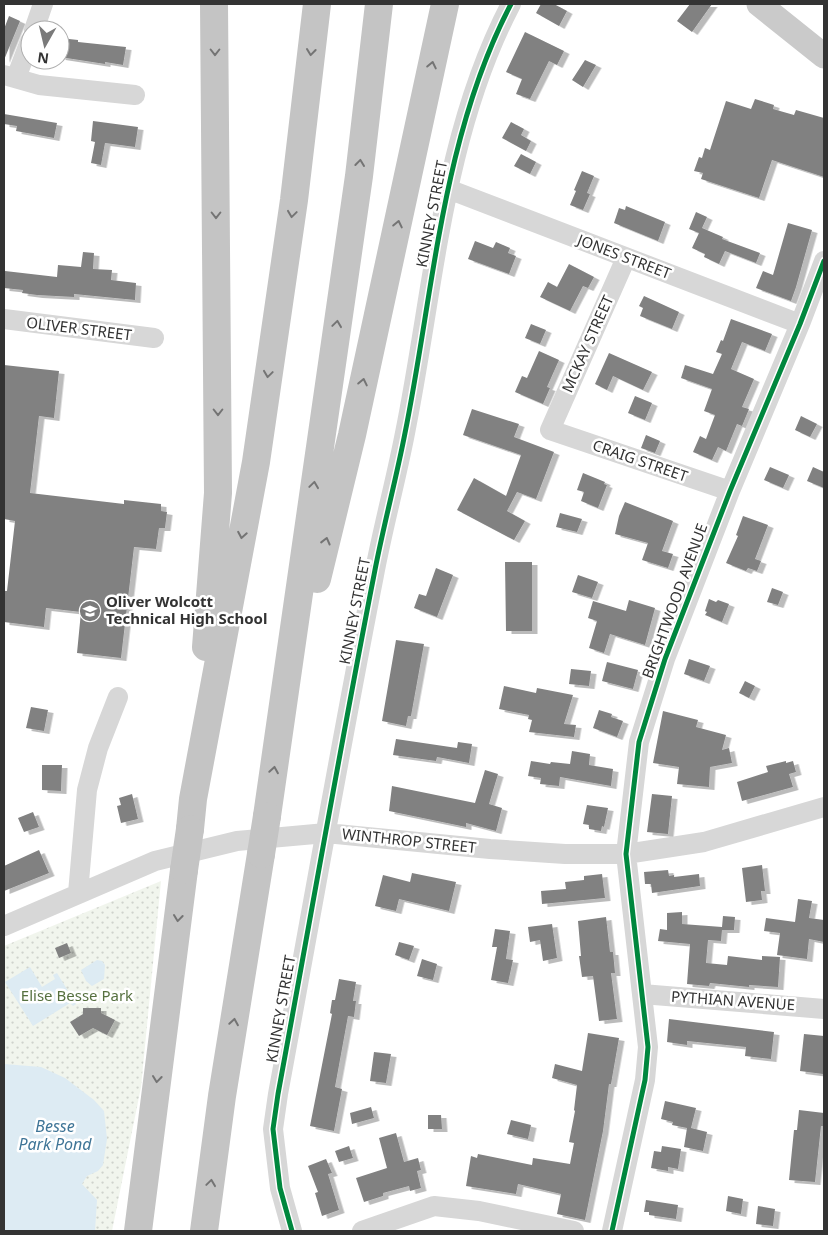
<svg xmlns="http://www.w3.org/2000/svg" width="828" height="1235" viewBox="0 0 828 1235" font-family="'Noto Sans',sans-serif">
<defs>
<pattern id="park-dots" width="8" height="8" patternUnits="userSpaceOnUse" patternTransform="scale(1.25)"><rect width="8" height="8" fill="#f1f5ed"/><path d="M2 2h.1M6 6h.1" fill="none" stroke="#cfd2cc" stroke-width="1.8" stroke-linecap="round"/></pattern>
<filter id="shadow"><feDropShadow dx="5.5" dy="3" stdDeviation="0" flood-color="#0004"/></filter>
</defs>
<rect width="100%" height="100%" fill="#fff"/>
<path fill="url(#park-dots)" d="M161,881L141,1087L112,1231H4V946Z"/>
<path fill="#ddebf3" d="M97,960L102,961L105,965L104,979L92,986L86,981L81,970Z
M30,967L42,987L55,979L53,975L57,973L76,1004L73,1006L70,1003L33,1026L5,982Z
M4,1064L41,1067L65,1078L94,1100L104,1111L107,1139L103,1165L98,1171L87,1176L82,1184L97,1200L95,1231H4Z"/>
<path fill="#818181" filter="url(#shadow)" d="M541,4H554L567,11L559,26L536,13Z
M690,4H712L692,32L677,21Z
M9,16L20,21L4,60V29Z
M525,32L564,51L557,65L549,61L530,99L516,94L522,79L506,72Z
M60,38L78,40V42L126,47L123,65L105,62V64L60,57Z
M585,60L596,65L583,87L572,80Z
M755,99L774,105L773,109L794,115L796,110L824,118V177L772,160L759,198L701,179L703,173L694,171L699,157L702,158L705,148L710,150L726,101L751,109Z
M4,114L57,123L54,138L16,131L17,126L4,124Z
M93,121L138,127L135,147L105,143L101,165L91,163L95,142L91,141Z
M511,122L524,129L521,135L531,141L526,151L502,138Z
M521,154L536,162L530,174L514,166Z
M582,171L594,176L587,193L590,194L583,210L570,205L576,191L574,190Z
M626,206L665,222L658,241L614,223L619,208L625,210Z
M696,212L707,217L702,228L723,237L722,239L760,253L756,263L725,251L719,264L704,257L705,254L692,248L699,233L689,229Z
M788,223L812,230L796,287L791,301L756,288L763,271L773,275Z
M475,241L493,248L496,242L510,248L508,253L516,256L509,274L468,259Z
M83,252L94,253L93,269L112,270L111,280L136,283L135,300L74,294V297L37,295L22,293L23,290L4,288L5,271L57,277L58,265L81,267Z
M569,264L594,277L588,288L583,286L570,311L540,297L548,282L557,287Z
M644,296L679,312L672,329L640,316L643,308L639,306Z
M731,319L772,334L765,351L742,342L731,369L754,379L742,407L749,409L742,426L737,424L726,451L718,447L712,460L693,452L700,436L706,439L715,415L704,411L712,389L681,378L685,365L713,374L722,354L716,352L721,340L723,341Z
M531,324L546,330L540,344L525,338Z
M539,351L559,360L547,387L550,388L543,404L515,392L522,376L527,378Z
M609,353L652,372L643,390L613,376L607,390L595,384Z
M4,365L59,371L54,418L39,416L30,493L124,504V500L161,504V511L167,512L165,528H159L156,549L134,547L121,658L77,653L81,612L46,608L44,627L4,622V591H7L15,521L4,519Z
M635,396L652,403L645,420L628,413Z
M472,409L519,424L514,437L554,452L536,499L517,492L507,511L525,521L514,540L457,510L474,478L506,496L521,455L463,435Z
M801,416L817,424L810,437L795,430Z
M646,435L660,441L655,453L641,448Z
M770,467L789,475L783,488L764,480Z
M813,467L824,472V488L807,481Z
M583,473L605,482L604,484L607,485L598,508L581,501L584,492L577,490Z
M625,502L673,521L662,551L673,554L668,568L642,560L648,543L615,534L619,516Z
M560,513L582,519L577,532L556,527Z
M743,516L768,525L755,559L761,561L757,571L748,568L746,571L726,563L738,536L736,535Z
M505,562H532V631H506Z
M436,568L453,575L437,617L414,608L419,594L426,596Z
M578,575L598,582L592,598L572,592Z
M772,588L783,592L778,605L767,602Z
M709,599L716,602L718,600L729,604L722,622L705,615L707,612L705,611Z
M629,600L655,608L645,645L610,634L604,653L589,648L597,621L588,618L593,601L626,611Z
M396,640L424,644L411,716H408L406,726L382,721Z
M689,659L710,666L704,681L684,674Z
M607,662L638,670L633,689L602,681Z
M571,669L591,671L589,686L569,684Z
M745,681L755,686L749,698L739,693Z
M504,686L536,693L537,688L573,695L564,724L576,725L574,737L529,732L532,720L528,719L529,715L499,709Z
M31,707L48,710L44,731L26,728Z
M599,710L612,714L611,717L623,721L617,737L593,728Z
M663,711L698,720L696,727L726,735L722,750L729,748L732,763L710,767L709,787L677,784L679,767L653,763Z
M396,739L457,748L458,742L472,744L469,763L437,757L436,761L393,755Z
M572,751L590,754L589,765L613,769L611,786L560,777L559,786L540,784L541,778L528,776L531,761L550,764L551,762L570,764Z
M786,761V763L793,761L796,772L789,774L793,787L742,801L737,782L768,772L766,766Z
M42,765H62L61,791L42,790Z
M485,770L498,774L489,804L502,808L496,831L466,823V827L389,811L392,786L475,803Z
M132,794L138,819L121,823L117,806L121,805L119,798Z
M652,794L672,796L668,834L647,832Z
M587,805L608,808L604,827L602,826L601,831L589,829V825L583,824Z
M33,812L39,827L24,832L18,818Z
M39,850L49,873L4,891V866Z
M762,865L765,891H761L762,900L746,902L742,868Z
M668,870L669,876L674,875V877L699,874L700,886L652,893L651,884H645L644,872Z
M412,873L456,882L449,911L399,899L396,911L375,906L383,875L410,882Z
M602,874L605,898L542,904L541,891L566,889L565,882L584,880V876Z
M798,899L812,901L809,918L824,920V942L809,939L807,959L777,955L780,933L764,931L766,918L795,922Z
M682,912V924L722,927L723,916L735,917L734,930H722L721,941L708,940L706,963L727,965L728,956L762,960V956L780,957L778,987L749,985V987L710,983L709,986L687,984L690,944L658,941L660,929L667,930V913Z
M606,917L610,952H613L615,973H611L617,1019L599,1021L593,976L582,977L579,956H581L578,921Z
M552,924L557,958L543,961L540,940L530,942L528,927Z
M495,929L510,931L506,959L513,960L508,983L491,980L497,947H492Z
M399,942L414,946L409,960L395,955Z
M67,943L71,953L59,958L55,948Z
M422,959L437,964L433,980L417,976Z
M339,979L356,982L353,1001H356L354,1017L348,1016L335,1087L342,1089L334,1131L310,1126L332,1014L330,1013L332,1000H335Z
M83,1008H101V1013L115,1020L107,1035L93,1028L79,1036L70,1022L83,1014Z
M669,1019L774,1032L771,1059L745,1056L746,1047L687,1041V1045L667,1042Z
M588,1033L619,1038L611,1084H609L603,1131L585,1220L557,1214L561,1194L518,1184L516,1194L466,1186L471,1156L477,1158L478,1154L532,1165L533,1158L570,1164L574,1143L569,1142L575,1111L574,1110L577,1085L552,1078L555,1064L582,1071Z
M804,1034L824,1036L823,1074L800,1071Z
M374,1052L391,1054L386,1083L370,1081Z
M665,1101L696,1108L691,1128L707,1132L703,1151L684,1147L687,1128L672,1125L673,1122L661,1119Z
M371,1107L374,1118L352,1124L350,1113Z
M799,1110L824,1113V1126H821L815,1182L789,1180L794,1130H797Z
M428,1115H441L442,1129H428Z
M511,1120L531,1125L528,1139L507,1134Z
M396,1133L404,1162L418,1158L421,1170L417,1171L421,1188L410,1191L409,1186L383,1193V1196L364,1202L356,1178L387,1168L379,1138Z
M349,1146L353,1158L339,1162L335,1151Z
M662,1146L681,1149L678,1169L668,1167V1171L651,1168L654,1151L661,1152Z
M326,1159L332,1173L328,1174L339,1210L322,1216L315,1193L318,1192L308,1166Z
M728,1196L743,1199L741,1214L726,1211Z
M646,1200L678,1205L676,1219L649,1215V1212H644Z
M758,1206L775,1209L773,1226L756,1224Z"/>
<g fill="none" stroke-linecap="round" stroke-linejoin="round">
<path stroke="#d7d7d7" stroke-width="20" d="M34,30L43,4
M4,75L39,85L135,95
M16,78L30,41
M448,189L800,324
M626,258L550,430L730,491
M4,319L154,338
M78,893L87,790L98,748L118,697
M4,926L155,861L237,841L326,833L490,849L565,854H626L704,842L824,807
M642,994L824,1009
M292,1231L280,1188L273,1129L278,1094C310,921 340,748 374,575C383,527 396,480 405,433C434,289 442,136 511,4
M362,1231L434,1206L479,1211L574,1231
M612,1231L645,1080L648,1047L626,854L639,742L665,659L730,491L800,324L824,261"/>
<path stroke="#cacaca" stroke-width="25" d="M759,4L824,56"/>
<path stroke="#c4c4c4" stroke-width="28" d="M317,579L352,435L445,4
M206,647L218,493L214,4
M267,816L359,176L379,4
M190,829L193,799L256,462L294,200L317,4
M138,1231L184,870
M204,1231L222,1096L261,854"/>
<path stroke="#c4c4c4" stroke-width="28" d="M261,854L267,816
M184,870L190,829"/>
<g stroke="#fff" stroke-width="8">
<path id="cycleway" d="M292,1231L280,1188L273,1129L278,1094C310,921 340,748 374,575C383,527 396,480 405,433C434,289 442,136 511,4
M612,1231L645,1080L648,1047L626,854L639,742L665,659L730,491L800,324L824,261"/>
</g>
<use href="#cycleway" stroke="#00873e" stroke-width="5"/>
</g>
<defs><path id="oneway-chevron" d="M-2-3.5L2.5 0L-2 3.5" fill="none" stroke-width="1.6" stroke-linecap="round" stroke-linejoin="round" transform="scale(1.25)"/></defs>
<g stroke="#747474">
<use href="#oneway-chevron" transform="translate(215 52) rotate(90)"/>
<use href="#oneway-chevron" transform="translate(311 52) rotate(97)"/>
<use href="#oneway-chevron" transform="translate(432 65) rotate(-78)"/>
<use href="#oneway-chevron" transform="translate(360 163) rotate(-83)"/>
<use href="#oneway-chevron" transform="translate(292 214) rotate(98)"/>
<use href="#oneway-chevron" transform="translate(216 215) rotate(90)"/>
<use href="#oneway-chevron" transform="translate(398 224) rotate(-78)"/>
<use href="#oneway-chevron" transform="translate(337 324) rotate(-82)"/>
<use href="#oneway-chevron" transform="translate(268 374) rotate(98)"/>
<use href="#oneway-chevron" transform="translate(363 382) rotate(-78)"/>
<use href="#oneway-chevron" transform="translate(218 412) rotate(90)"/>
<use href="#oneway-chevron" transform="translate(314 485) rotate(-82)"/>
<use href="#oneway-chevron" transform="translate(242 535) rotate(100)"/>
<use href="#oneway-chevron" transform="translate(326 541) rotate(-76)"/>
<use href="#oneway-chevron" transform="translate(274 770) rotate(-81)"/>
<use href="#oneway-chevron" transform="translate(178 918) rotate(97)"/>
<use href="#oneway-chevron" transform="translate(234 1022) rotate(-81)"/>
<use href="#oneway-chevron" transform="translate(157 1079) rotate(97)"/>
<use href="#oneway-chevron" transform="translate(211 1183) rotate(-82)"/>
</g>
<defs>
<g id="school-disc" transform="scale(1.125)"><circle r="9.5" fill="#7a7a7a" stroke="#fff"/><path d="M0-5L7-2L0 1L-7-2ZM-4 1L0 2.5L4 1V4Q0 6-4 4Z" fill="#fff"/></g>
</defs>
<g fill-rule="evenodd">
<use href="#school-disc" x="90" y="611"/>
</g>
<g text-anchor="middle" stroke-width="5" stroke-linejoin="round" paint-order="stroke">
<g font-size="15" fill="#333" stroke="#fff">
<text transform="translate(432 214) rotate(-79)" y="5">KINNEY STREET</text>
<text transform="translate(624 257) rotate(21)" y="5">JONES STREET</text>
<text transform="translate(79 329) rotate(7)" y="5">OLIVER STREET</text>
<text transform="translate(588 344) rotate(-66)" y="5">MCKAY STREET</text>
<text transform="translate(640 461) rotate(19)" y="5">CRAIG STREET</text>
<text transform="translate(675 601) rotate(-70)" y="5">BRIGHTWOOD AVENUE</text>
<text transform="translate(355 611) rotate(-79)" y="5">KINNEY STREET</text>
<text transform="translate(409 841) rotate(6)" y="5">WINTHROP STREET</text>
<text transform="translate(733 1001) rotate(4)" y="5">PYTHIAN AVENUE</text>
<text transform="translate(281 1009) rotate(-80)" y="5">KINNEY STREET</text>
</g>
<g font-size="15" font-weight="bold" fill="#333" stroke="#fff" text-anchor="start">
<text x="106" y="607">Oliver Wolcott<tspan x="106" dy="17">Technical High School</tspan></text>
</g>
<g font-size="15" fill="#56703f" stroke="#fff">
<text x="77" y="1001">Elise Besse Park</text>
</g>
<g font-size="16" font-style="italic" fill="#3f7597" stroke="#fff">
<text x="55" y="1132">Besse<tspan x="55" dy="18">Park Pond</tspan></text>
</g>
</g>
<rect width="828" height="1235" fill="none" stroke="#333333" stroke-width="10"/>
<g transform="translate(45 45) rotate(188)"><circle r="24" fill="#ffffff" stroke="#adadad"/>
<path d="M0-4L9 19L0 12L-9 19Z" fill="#7a7a7a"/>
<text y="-8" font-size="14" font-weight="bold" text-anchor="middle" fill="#333333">N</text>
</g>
</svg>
